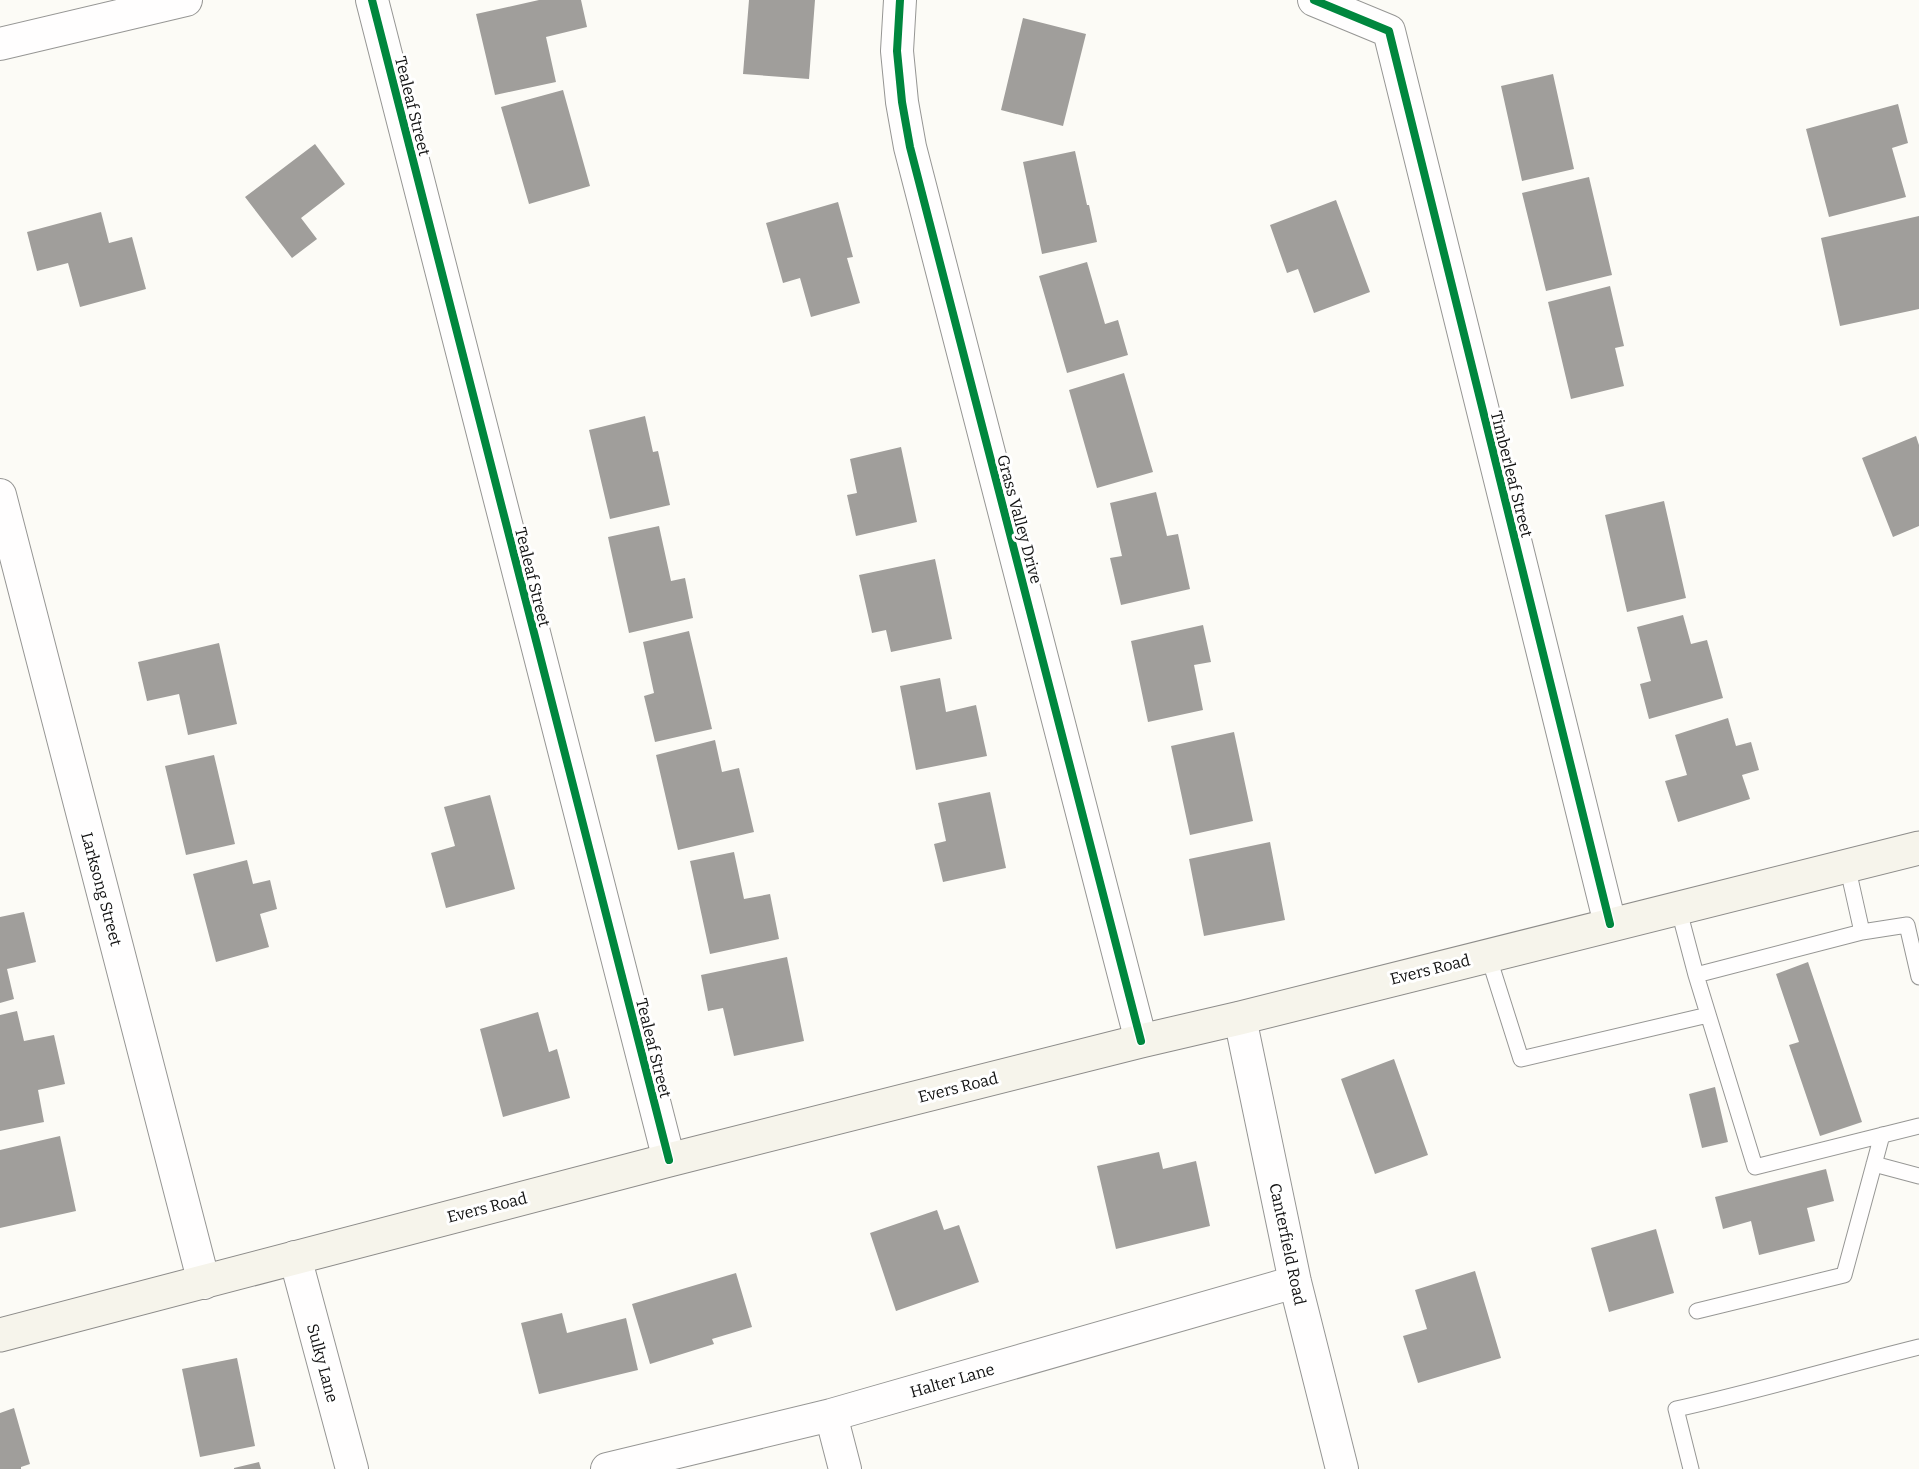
<svg xmlns="http://www.w3.org/2000/svg" width="1919" height="1469" viewBox="0 0 1919 1469" font-family="Bitter,serif">
<rect width="100%" height="100%" fill="#fcfbf6"/>
<path fill="#a09e9b" d="M539,0H581L587,27L546,37L556,82L495,95L476,14Z
M749,0H815L809,79L743,74Z
M1023,18L1086,34L1063,126L1001,110Z
M1553,74L1574,169L1522,181L1501,86Z
M563,90L590,186L529,204L501,107Z
M1898,104L1908,143L1892,148L1906,197L1829,217L1806,129Z
M315,144L345,184L301,218L317,239L292,258L245,197Z
M1075,151L1087,205H1089L1097,242L1042,254L1023,162Z
M1589,177L1612,275L1546,291L1522,193Z
M1336,200L1370,292L1314,313L1298,269L1287,273L1270,225Z
M838,202L853,257L847,258L860,303L811,317L800,278L783,283L766,223Z
M101,212L109,243L132,237L146,289L80,307L68,263L37,271L27,232Z
M1919,216V309L1840,326L1821,238Z
M1087,262L1105,324L1118,320L1128,355L1067,373L1039,276Z
M1610,286L1624,346L1615,348L1624,386L1571,399L1548,302Z
M1124,373L1153,472L1097,488L1069,390Z
M645,416L653,452L658,451L670,505L610,519L589,430Z
M1916,436L1919,445V526L1893,537L1862,458Z
M901,447L917,522L856,536L847,495L857,493L850,459Z
M1156,492L1167,536L1178,534L1190,589L1121,605L1110,558L1122,556L1110,503Z
M1664,501L1686,598L1627,612L1605,515Z
M659,526L671,581L685,578L693,618L629,633L608,537Z
M935,559L952,639L891,652L886,630L872,633L859,575Z
M1683,615L1691,644L1707,640L1723,698L1649,719L1640,684L1651,681L1637,627Z
M1203,625L1211,662L1194,665L1203,710L1148,722L1131,641Z
M689,631L712,729L655,742L644,696L654,693L643,642Z
M219,643L237,724L188,735L179,694L147,701L138,662Z
M940,678L946,712L976,705L987,756L916,770L900,686Z
M1728,718L1736,746L1751,742L1759,770L1742,775L1750,799L1678,822L1665,781L1687,775L1675,735Z
M1234,732L1253,821L1190,835L1171,746Z
M715,740L722,772L739,768L754,832L678,850L656,755Z
M214,755L235,844L186,855L165,766Z
M990,792L1006,868L943,882L934,844L946,841L938,803Z
M490,795L515,889L446,908L431,853L455,846L444,807Z
M1270,842L1285,920L1204,936L1189,859Z
M734,852L744,899L770,894L779,939L710,954L690,861Z
M247,860L253,884L270,880L277,909L260,914L269,947L216,962L193,874Z
M24,912L36,962L7,969L14,999L0,1003V917Z
M787,957L804,1041L734,1056L723,1008L708,1011L701,975Z
M1808,962L1862,1122L1820,1136L1789,1045L1799,1042L1776,974Z
M17,1011L24,1041L54,1035L65,1084L38,1090L44,1122L0,1131V1015Z
M538,1012L549,1052L557,1049L570,1098L503,1117L480,1029Z
M1394,1059L1428,1155L1375,1174L1341,1079Z
M1715,1087L1728,1142L1702,1148L1689,1094Z
M60,1136L76,1211L0,1228V1150Z
M1159,1152L1163,1169L1196,1161L1210,1226L1116,1249L1097,1166Z
M1826,1169L1834,1201L1807,1208L1815,1241L1759,1255L1751,1221L1723,1229L1715,1197Z
M937,1210L944,1230L959,1225L979,1282L896,1311L870,1233Z
M1656,1229L1674,1293L1609,1312L1591,1248Z
M1475,1271L1501,1358L1418,1383L1403,1336L1427,1329L1415,1290Z
M736,1273L752,1327L712,1339L714,1344L650,1364L632,1304Z
M562,1313L567,1333L626,1318L638,1370L539,1394L521,1323Z
M237,1358L255,1446L200,1457L182,1369Z
M14,1408L30,1464L21,1467V1469H0V1413Z
M259,1462L261,1469H234V1468Z"/>
<g fill="none" stroke-linecap="round" stroke-linejoin="round">
<g stroke="#969694" stroke-width="17">
<path id="service" d="M1847,865L1862,932
M1678,907L1696,975
M1488,955L1521,1059L1708,1015
M1919,977L1907,925L1862,932L1696,975L1755,1167L1919,1126
M1874,1164L1919,1176
M1697,1311L1844,1275L1882,1135
M1691,1469L1676,1409C1758,1391 1838,1367 1919,1347"/>
</g>
<g stroke="#969694" stroke-width="34">
<path id="minor" d="M372,0L669,1160
M900,0L897,51L902,102L910,147L1141,1041
M1314,0L1389,31L1610,924
M0,44L186,0
M0,495L204,1283
M1240,1018L1295,1282L1342,1469
M295,1257L352,1469
M831,1415L845,1469
M607,1469L831,1415L1295,1282"/>
</g>
<g stroke="#8d8c8a" stroke-width="35">
<path id="secondary" d="M0,1335L669,1160L1141,1041L1240,1018L1919,848"/>
</g>
<use href="#service" stroke="#fffefe" stroke-width="15"/>
<use href="#minor" stroke="#fffefe" stroke-width="32"/>
<use href="#secondary" stroke="#f6f4eb" stroke-width="33"/>
<g stroke="#fff" stroke-width="11">
<path id="cycleway" d="M372,0L669,1160
M900,0L897,51L902,102L910,147L1141,1041
M1314,0L1389,31L1610,924"/>
</g>
<use href="#cycleway" stroke="#00873e" stroke-width="8"/>
</g>
<g text-anchor="middle" stroke-width="6" stroke-linejoin="round" paint-order="stroke">
<g font-size="16" fill="#101010" stroke="#fff">
<text transform="translate(413 106) rotate(76)" y="6">Tealeaf Street</text>
<text transform="translate(1512 474) rotate(76)" y="6">Timberleaf Street</text>
<text transform="translate(1020 519) rotate(75)" y="6">Grass Valley Drive</text>
<text transform="translate(533 577) rotate(76)" y="6">Tealeaf Street</text>
<text transform="translate(102 889) rotate(75)" y="6">Larksong Street</text>
<text transform="translate(1430 969) rotate(-14)" y="6">Evers Road</text>
<text transform="translate(654 1048) rotate(76)" y="6">Tealeaf Street</text>
<text transform="translate(958 1087) rotate(-14)" y="6">Evers Road</text>
<text transform="translate(487 1207) rotate(-14)" y="6">Evers Road</text>
<text transform="translate(1288 1244) rotate(78)" y="6">Canterfield Road</text>
<text transform="translate(323 1363) rotate(75)" y="6">Sulky Lane</text>
<text transform="translate(952 1380) rotate(-16)" y="6">Halter Lane</text>
</g>
</g>
</svg>
